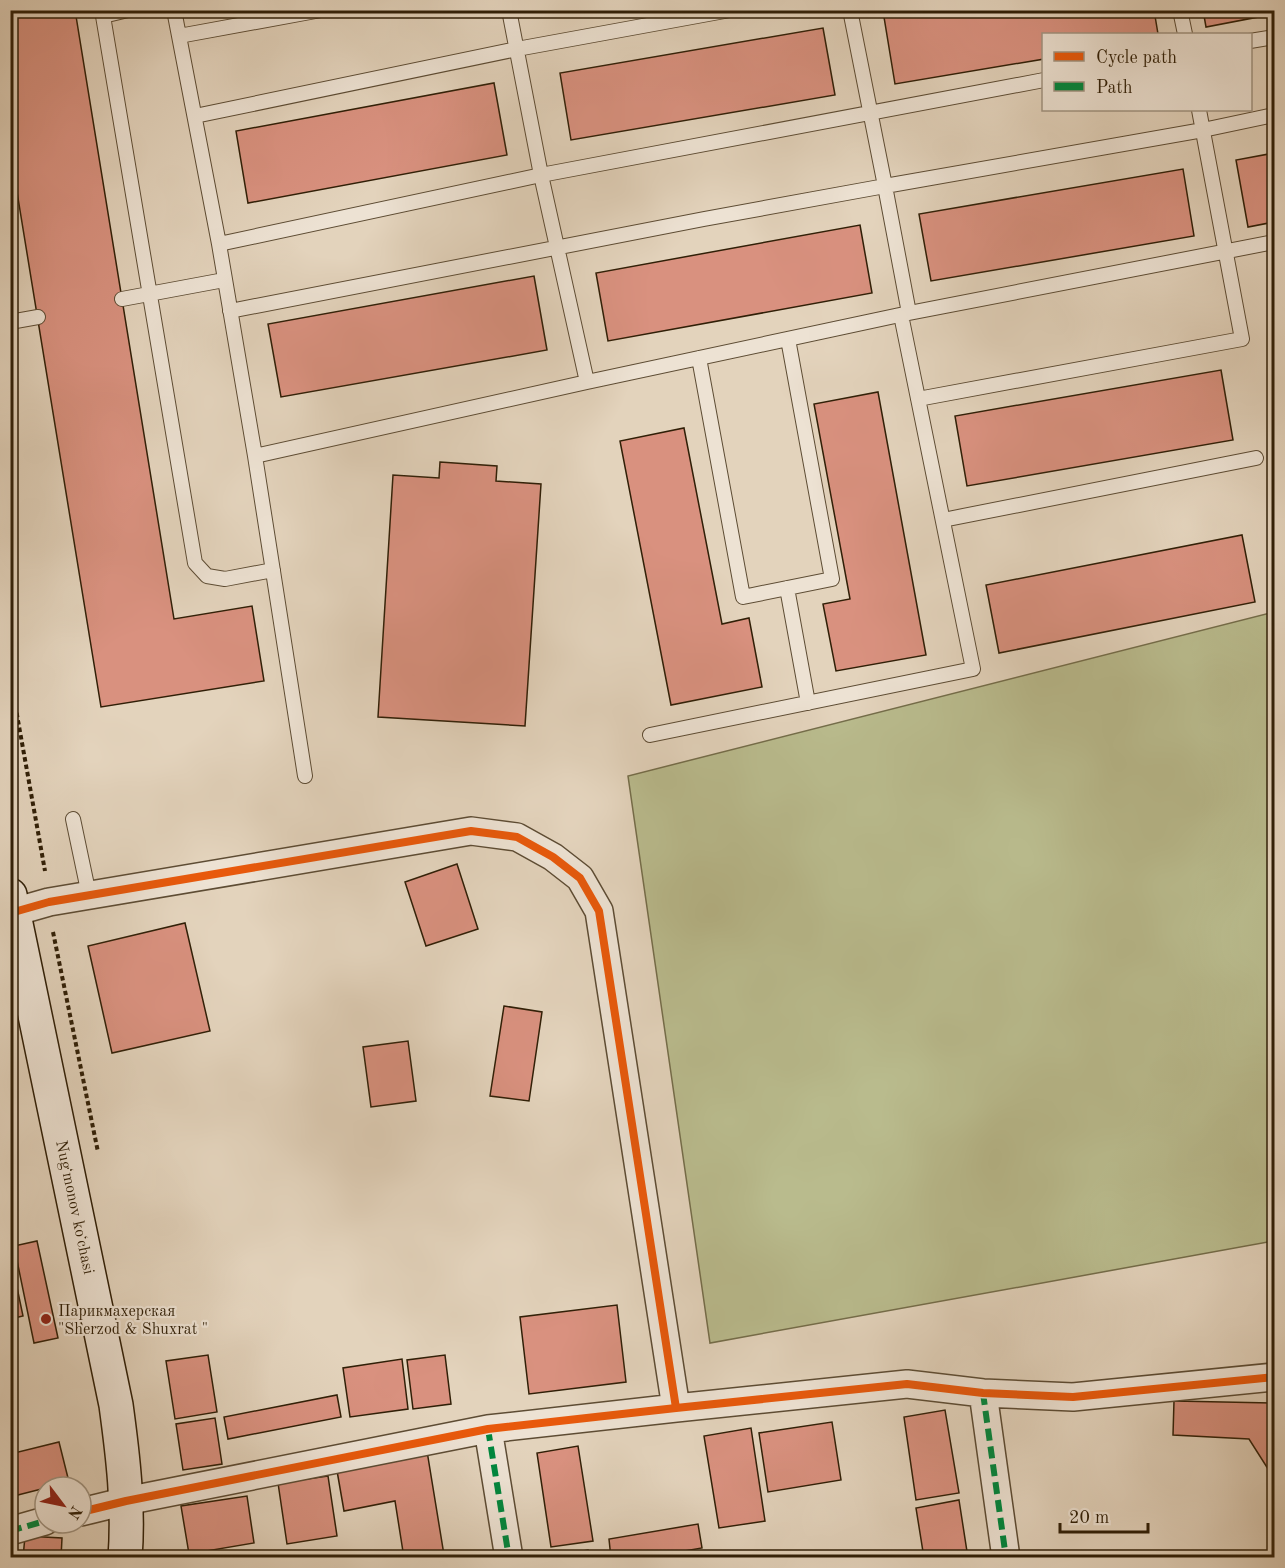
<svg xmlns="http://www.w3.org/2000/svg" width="1285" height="1568" viewBox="0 0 1285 1568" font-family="'Old Standard TT',serif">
<rect width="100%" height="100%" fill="#e3d3bc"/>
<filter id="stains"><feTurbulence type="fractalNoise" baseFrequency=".00333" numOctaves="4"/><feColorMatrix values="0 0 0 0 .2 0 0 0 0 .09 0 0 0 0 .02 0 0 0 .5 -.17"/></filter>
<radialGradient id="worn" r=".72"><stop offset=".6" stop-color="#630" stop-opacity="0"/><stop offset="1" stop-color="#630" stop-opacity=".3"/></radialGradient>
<path fill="#b9bb8d" stroke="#746d4a" stroke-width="1.5" d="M1274,612V1241L710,1343L628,776Z"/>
<path fill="#d9917f" stroke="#301f07" stroke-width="1.5" d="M10,10H75L174,619L252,606L264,681L101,707L10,149Z
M924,10H1154L1158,34H1044V59L895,84L884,17Z
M1203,10H1274V14L1206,27Z
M823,28L835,95L571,140L560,73Z
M494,83L507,155L248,203L236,131Z
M1274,153V222L1248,227L1236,160Z
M1183,169L1194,236L931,281L919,214Z
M860,225L872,293L608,341L596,273Z
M534,276L547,350L281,397L268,324Z
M1221,370L1233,440L967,486L955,416Z
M878,392L926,655L836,671L823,604L850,599L814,404Z
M684,428L722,624L749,618L762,687L671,705L620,441Z
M440,462L497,466L496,481L541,484L525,726L378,717L393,475L439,478Z
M1242,535L1255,602L999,653L986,585Z
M457,864L478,929L426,946L405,882Z
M185,923L210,1031L112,1053L88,946Z
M504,1006L542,1012L529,1101L490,1096Z
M408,1041L416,1101L371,1107L363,1047Z
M37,1241L58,1338L34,1343L14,1246Z
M10,1254L23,1316L10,1319Z
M617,1305L626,1382L529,1394L520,1317Z
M208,1355L217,1412L175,1419L166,1361Z
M445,1355L451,1404L413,1409L407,1360Z
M402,1359L408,1409L350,1417L343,1368Z
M337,1395L341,1417L228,1439L224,1417Z
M1174,1401L1274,1403V1502L1270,1501V1472L1249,1439L1173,1435Z
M945,1410L959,1493L916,1500L904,1417Z
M215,1418L222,1464L183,1470L176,1424Z
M832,1422L841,1480L768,1492L759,1433Z
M751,1428L765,1521L719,1528L704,1436Z
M59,1442L69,1482L10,1497V1454Z
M578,1446L593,1541L551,1547L537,1453Z
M427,1451L444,1555L430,1558H404L395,1501L344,1511L336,1465Z
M328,1476L337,1536L287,1544L278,1483Z
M247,1496L254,1543L189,1554L181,1506Z
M959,1500L968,1558H924L916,1508Z
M698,1524L702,1548L644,1558H611L609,1539Z
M25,1536L62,1538L61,1558H23Z
M588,1550L589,1558H552V1556Z"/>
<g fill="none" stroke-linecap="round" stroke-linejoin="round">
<g stroke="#5d4c34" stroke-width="16">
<path id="lane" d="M128,10L103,16L195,563L207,576L225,579L273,570
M174,10L219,244L255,456L305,776
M509,10L541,175L587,382
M1180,10L1185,34
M179,36L321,10
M1250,41L1274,37
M195,116L517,49L730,10
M219,244L541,175L1044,80
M122,299L224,280
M230,311L704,219L885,186L850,10
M909,313L1274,242
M10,322L38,317
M699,358L743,597L832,579L788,339
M918,399L1242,339L1199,110
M255,456L587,382L909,313L885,186L1203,130L1274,115
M943,520L1256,458
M787,588L808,703
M650,735L973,669L901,315
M73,819L89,895"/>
</g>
<g stroke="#5d4c34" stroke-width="30">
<path id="street" d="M14,912L49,902L471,831L517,837L553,857L580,878L599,911L676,1408
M983,1393L1006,1558
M488,1429L509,1558
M81,1512L126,1501L488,1429L676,1408L907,1384L983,1393L1073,1397L1274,1377
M10,1531L45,1521"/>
</g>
<g stroke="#301f07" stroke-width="36">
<path id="secondary" d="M10,895L116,1405C123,1456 129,1507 125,1558"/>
</g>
<path stroke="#301f07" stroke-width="4" stroke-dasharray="4.5 3" stroke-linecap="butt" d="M10,676L45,871
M53,932L98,1152"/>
<use href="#lane" stroke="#ede2d3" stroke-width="14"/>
<use href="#street" stroke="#ede2d3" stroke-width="27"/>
<use href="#secondary" stroke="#ede2d3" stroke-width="33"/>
<path stroke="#00873e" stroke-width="6" stroke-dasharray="12 6" stroke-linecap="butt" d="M983,1393L1006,1558
M488,1429L509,1558
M10,1531L45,1521"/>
<g stroke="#ede2d3" stroke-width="11">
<path id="cycleway" d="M14,912L49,902L471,831L517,837L553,857L580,878L599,911L676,1408
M81,1512L126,1501L488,1429L676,1408L907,1384L983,1393L1073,1397L1274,1377"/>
</g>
<use href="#cycleway" stroke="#e8590c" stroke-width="8"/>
</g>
<circle fill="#8f2418" stroke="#ede2d3" stroke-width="2" cx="46" cy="1319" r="6"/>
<g text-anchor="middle" stroke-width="4.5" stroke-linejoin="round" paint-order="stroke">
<g font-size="16" fill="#301f07" stroke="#ede2d3">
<text transform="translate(76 1207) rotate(78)" y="6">Nugʻmonov koʻchasi</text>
</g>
<g font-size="16" fill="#301f07" stroke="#ede2d3" text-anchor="start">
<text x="58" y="1316">Парикмахерская<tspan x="58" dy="18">"Sherzod &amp; Shuxrat "</tspan></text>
</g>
</g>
<rect width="1285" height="1568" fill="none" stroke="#e3d3bc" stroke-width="36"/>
<rect x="12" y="12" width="1261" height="1544" fill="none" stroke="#301f07" stroke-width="3"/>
<rect x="18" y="18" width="1249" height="1532" fill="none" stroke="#301f07" stroke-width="1.5"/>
<rect x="1042" y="33" width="210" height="78" fill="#ede2d3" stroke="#a19481" stroke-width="1.5"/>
<rect x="1054" y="52" width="30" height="9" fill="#e8590c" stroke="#a19481" stroke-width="1.5"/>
<text x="1096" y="63" font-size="18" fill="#301f07">Cycle path</text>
<rect x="1054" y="82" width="30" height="9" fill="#00873e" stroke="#a19481" stroke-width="1.5"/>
<text x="1096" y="93" font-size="18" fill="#301f07">Path</text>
<g transform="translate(63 1505) rotate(122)"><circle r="28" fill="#ede2d3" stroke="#a19481" stroke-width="1.5"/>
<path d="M0-4.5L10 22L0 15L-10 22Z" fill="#8f2418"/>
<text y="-9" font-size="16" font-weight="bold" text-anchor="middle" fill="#301f07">N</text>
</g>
<path d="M1060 1523v9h88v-9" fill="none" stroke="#301f07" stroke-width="3"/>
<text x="1069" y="1523" font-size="18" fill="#301f07" stroke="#ede2d3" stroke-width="4.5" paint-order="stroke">20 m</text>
<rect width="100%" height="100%" filter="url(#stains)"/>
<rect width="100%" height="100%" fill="url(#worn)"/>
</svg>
